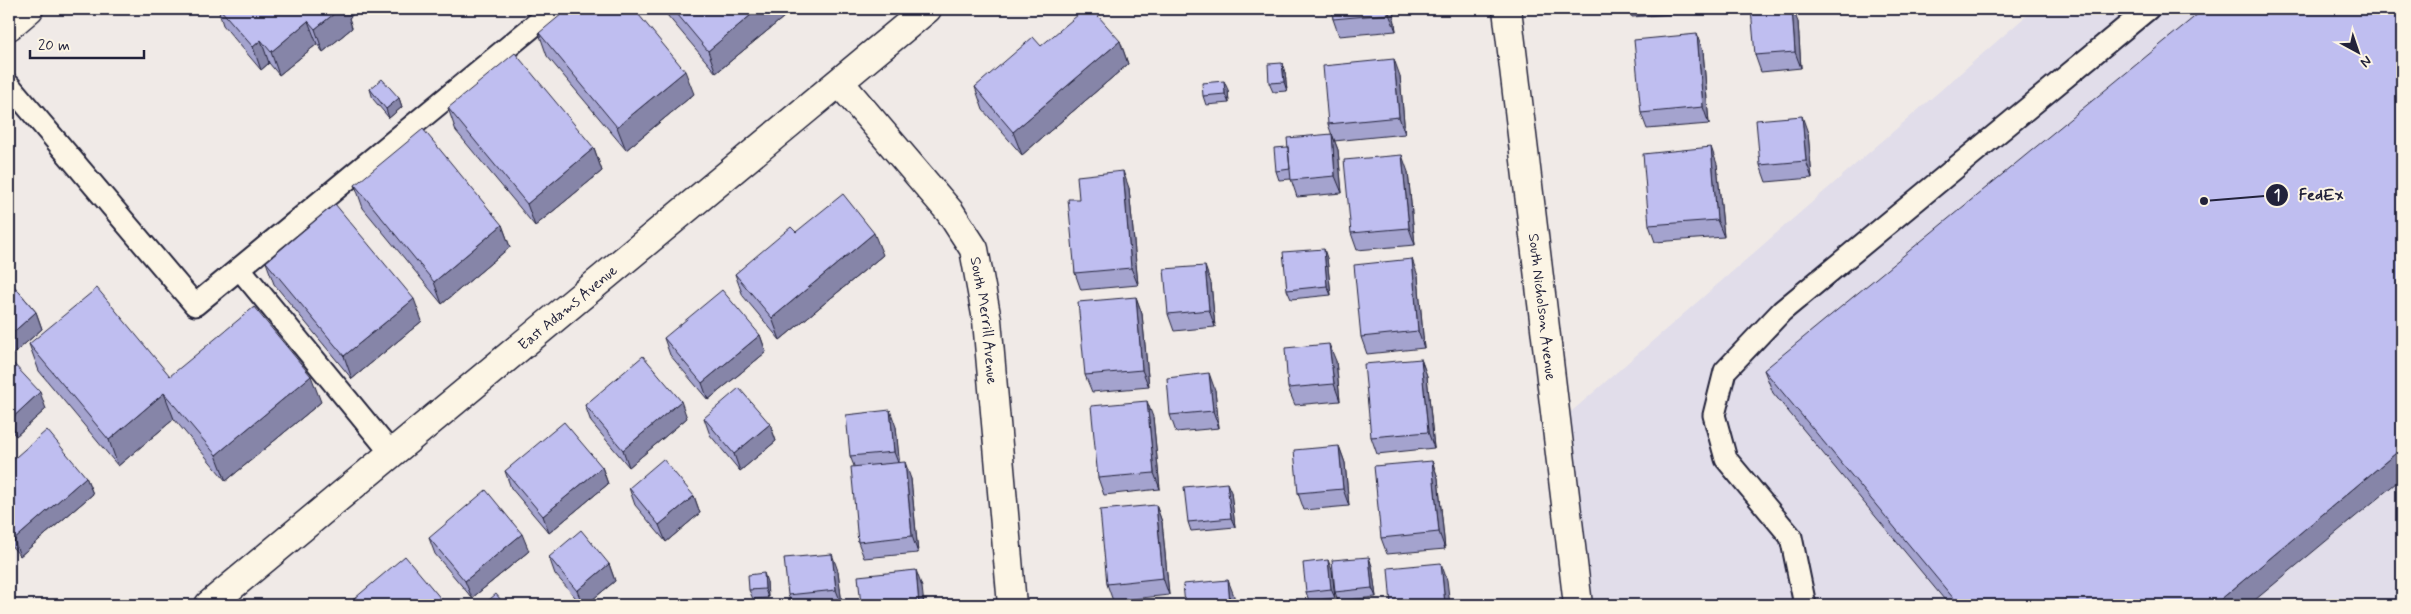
<svg xmlns="http://www.w3.org/2000/svg" width="2411" height="614" viewBox="0 0 2411 614" font-family="Mynerve,sans-serif">
<rect width="100%" height="100%" fill="#f0eae7"/>
<filter id="ink" filterUnits="userSpaceOnUse"><feTurbulence type="fractalNoise" baseFrequency=".02" numOctaves="2"/><feDisplacementMap in="SourceGraphic" scale="10" xChannelSelector="R" yChannelSelector="G"/><feConvolveMatrix kernelMatrix="1 2 1 2 8 2 1 2 1" color-interpolation-filters="sRGB"/></filter>
<g filter="url(#ink)">
<path fill="#e1ddea" d="M2034,9H2402V605H1578L1556,425Z"/>
<g fill="none" stroke-linecap="round" stroke-linejoin="round">
<g stroke="#22223b" stroke-width="25">
<path id="service" d="M9,85L195,305L554,9
M240,269L392,454
M1805,605L1791,537L1726,459L1714,415L1725,371L1782,311L2148,9"/>
</g>
<g stroke="#22223b" stroke-width="31">
<g id="minor">
<path id="s1" d="M1507,9L1578,605"/>
<path id="s2" d="M840,83L950,212L974,249L987,320L1012,605"/>
<path id="s3" d="M209,605L927,9"/>
</g>
</g>
<g stroke="#22223b" stroke-width="31">
<path id="tertiary" d="M9,26L29,9"/>
</g>
<use href="#service" stroke="#fcf5e5" stroke-width="21"/>
<use href="#minor" stroke="#fcf5e5" stroke-width="28"/>
<use href="#tertiary" stroke="#fcf5e5" stroke-width="28"/>
</g>
<path fill="#a4a3ce" stroke="#22223b" d="M218,9H359L349,18L352,28L323,52L317,44L279,75L269,63L261,70L223,25Z
M662,9H781L784,17L716,73Z
M1281,9H1320L1283,13Z
M1332,9H1393L1396,31L1339,36L1333,19Z
M1629,9H1699V12L1632,17Z
M1798,22L1801,68L1761,72L1755,55Z
M539,33L694,94L626,150L547,56Z
M1120,41L1128,64L1022,155L983,110L975,87L1041,46Z
M1703,51L1709,124L1647,129L1641,113Z
M1285,72L1287,91L1273,92L1269,83Z
M1400,76L1405,134L1334,141L1328,124Z
M370,89L399,98L402,107L389,118L373,99Z
M1228,90L1229,103L1206,105L1203,96Z
M448,108L594,148L602,171L535,226L456,131Z
M1808,133L1812,178L1766,182L1760,165Z
M1332,134L1338,150L1342,193L1297,197L1291,179L1279,180L1276,171L1288,147Z
M1717,164L1724,237L1655,242L1649,225Z
M1408,172L1415,245L1357,250L1351,233Z
M355,185L502,225L510,247L442,304L363,208Z
M1129,188L1138,285L1081,290L1075,273L1079,199Z
M796,232L883,255L780,340L743,296L735,274Z
M1327,258L1331,295L1291,299L1287,290Z
M266,262L422,321L352,379L274,284Z
M1418,276L1424,348L1367,354L1361,337Z
M9,280L36,312L42,329L12,355L9,351Z
M1211,283L1215,327L1174,331L1168,314Z
M1136,297L1142,314L1149,387L1092,392L1085,375Z
M760,335L766,352L708,400L670,355L664,338Z
M29,344L170,376L321,402L226,481L174,419L118,466L39,371Z
M1421,359L1427,376L1434,448L1377,454L1371,437Z
M1336,361L1340,401L1295,405L1288,388Z
M9,363L46,409L16,436L9,428Z
M1764,370L2249,605H1949L1773,393Z
M1215,390L1219,428L1176,432L1170,415Z
M585,405L687,418L629,467L591,422Z
M1153,417L1160,489L1104,495L1098,478Z
M704,418L770,424L776,441L740,471L710,435Z
M896,427L899,462L911,479L918,553L864,558L858,542L854,466L850,456Z
M1339,446L1345,463L1349,506L1304,510L1298,493Z
M1432,461L1438,478L1445,549L1387,554L1381,538Z
M9,463L86,477L93,494L20,556L9,543Z
M602,467L608,484L549,533L511,488L505,471Z
M629,488L694,496L700,513L666,542L635,505Z
M1231,492L1235,527L1191,531L1188,522Z
M1156,505L1162,522L1169,595L1113,601L1107,584Z
M429,538L529,551L472,598L435,554Z
M549,557L609,564L615,581L586,605H582L555,574Z
M1372,566L1376,597L1338,601L1335,592Z
M1332,570L1335,598L1309,601L1306,592Z
M838,571L842,605H792L788,595Z
M767,582L768,598L753,599L749,590Z"/>
<path fill="#8685a8" stroke="#22223b" d="M340,9H359L349,18L352,28L323,52L315,29Z
M758,9H781L784,17L716,73L708,51Z
M1389,9H1393L1396,31L1389,14Z
M1792,9H1793L1798,22L1801,68L1795,52Z
M308,21L317,44L279,75L271,52Z
M1697,34L1703,51L1709,124L1703,107Z
M261,40L269,63L261,70L253,47Z
M1120,41L1128,64L1022,155L1013,132Z
M1394,59L1400,76L1405,134L1399,117Z
M1282,63L1285,72L1287,91L1284,82Z
M685,71L694,94L626,150L617,127Z
M1224,81L1228,90L1229,103L1225,94Z
M399,98L402,107L389,118L386,109Z
M1802,116L1808,133L1812,178L1806,161Z
M1332,134L1338,150L1342,193L1335,176Z
M1711,147L1717,164L1724,237L1717,220Z
M594,148L602,171L535,226L527,204Z
M1402,155L1408,172L1415,245L1409,228Z
M1123,171L1129,188L1138,285L1131,268Z
M502,225L510,247L442,304L434,282Z
M874,233L883,255L780,340L772,318Z
M1324,249L1327,258L1331,295L1327,286Z
M1412,259L1418,276L1424,348L1418,331Z
M1205,266L1211,283L1215,327L1209,310Z
M1136,297L1142,314L1149,387L1142,370Z
M414,299L422,321L352,379L344,356Z
M36,312L42,329L12,355L9,345V336Z
M760,335L766,352L708,400L702,383Z
M1329,344L1336,361L1340,401L1334,384Z
M1421,359L1427,376L1434,448L1428,432Z
M1209,373L1215,390L1219,428L1213,411Z
M311,376L321,402L226,481L216,455Z
M40,392L46,409L16,436L10,420Z
M164,393L174,419L118,466L109,440Z
M681,401L687,418L629,467L623,450Z
M1147,401L1153,417L1160,489L1154,473Z
M890,410L896,427L900,468L894,452Z
M770,424L776,441L740,471L734,454Z
M1339,446L1345,463L1349,506L1343,489Z
M2402,448V478L2249,605H2214Z
M1432,461L1438,478L1445,549L1439,532Z
M905,462L911,479L918,553L912,536Z
M602,467L608,484L549,533L543,516Z
M86,477L93,494L20,556L14,540Z
M1227,483L1231,492L1235,527L1231,518Z
M694,496L700,513L666,542L659,525Z
M1156,505L1162,522L1169,595L1163,578Z
M522,534L529,551L472,598L465,581Z
M832,554L838,571L842,605L836,590Z
M1369,557L1372,566L1376,597L1372,588Z
M1328,560L1332,570L1335,598L1331,589Z
M1441,563L1447,580L1450,605H1445Z
M609,564L615,581L586,605H583L577,591Z
M916,570L922,587L924,605H919Z
M764,573L767,582L768,598L765,589Z
M1228,580L1234,596L1235,605H1230Z
M442,600L444,605H436Z"/>
<path fill="#bfbef0" stroke="#22223b" d="M220,9H340L315,29L308,21L271,52L261,40L253,47Z
M568,9H634L685,71L617,127L539,33Z
M673,9H758L708,51Z
M1085,9H1092L1120,41L1013,132L975,87L1033,37L1041,46Z
M1332,9H1389V14L1333,19Z
M1751,9H1792L1795,52L1755,55Z
M2204,9H2402V448L2214,605H1959L1764,370Z
M1697,34L1703,107L1641,113L1634,40Z
M515,53L594,148L527,204L448,108Z
M1394,59L1399,117L1328,124L1323,66Z
M1282,63L1284,82L1269,83L1268,64Z
M382,79L399,98L386,109L370,89Z
M1224,81L1225,94L1203,96L1202,83Z
M1802,116L1806,161L1760,165L1756,120Z
M423,129L502,225L434,282L355,185Z
M1332,134L1335,176L1291,180L1287,138Z
M1288,147L1290,169L1276,171L1274,148Z
M1711,147L1717,220L1649,225L1643,154Z
M1402,155L1409,228L1351,233L1344,160Z
M1123,171L1131,268L1075,273L1068,199H1079L1077,176Z
M843,194L874,233L772,318L735,274L791,227L796,232Z
M335,204L414,299L344,356L266,262Z
M1324,249L1327,286L1287,290L1283,252Z
M1412,259L1418,331L1361,337L1354,265Z
M1205,266L1209,310L1168,314L1164,269Z
M9,280L36,312L9,336Z
M97,288L170,376L254,307L311,376L216,455L164,393L109,440L29,344Z
M722,290L760,335L702,383L664,338Z
M1136,297L1142,370L1085,375L1078,302Z
M1329,344L1334,384L1288,388L1285,348Z
M643,356L681,401L623,450L585,405Z
M1421,359L1428,432L1371,437L1364,364Z
M11,361L40,392L10,420L9,418V363Z
M1209,373L1213,411L1170,415L1167,378Z
M739,388L770,424L734,454L704,418Z
M1147,401L1154,473L1098,478L1091,406Z
M890,410L894,452L850,456L846,415Z
M564,422L602,467L543,516L505,471Z
M47,430L86,477L14,540L9,533V463Z
M1339,446L1343,489L1298,493L1294,450Z
M663,459L694,496L659,525L629,488Z
M1432,461L1439,532L1381,538L1374,466Z
M905,462L912,536L858,542L851,467Z
M1227,483L1231,518L1188,522L1184,487Z
M486,490L522,534L465,581L429,538Z
M1156,505L1163,578L1107,584L1100,510Z
M581,530L609,564L577,591L549,557Z
M832,554L836,590L788,595L784,558Z
M405,556L442,600L436,605H349L348,604Z
M1369,557L1372,588L1335,592L1332,560Z
M1328,560L1331,589L1306,592L1303,563Z
M1441,563L1445,605H1391L1388,568Z
M916,570L919,605H861L858,576Z
M764,573L765,589L749,590L748,575Z
M1228,580L1230,605H1185L1183,584Z
M496,594L505,605H483Z"/>
</g>
<g text-anchor="middle" stroke-width="4" stroke-linejoin="round" paint-order="stroke">
<g font-size="15" fill="#22223b" stroke="#fcf5e5">
<text dy="5" stroke="none"><textPath href="#s3" startOffset="466">East Adams Avenue</textPath></text>
<text dy="5" stroke="none"><textPath href="#s1" startOffset="300">South Nicholson Avenue</textPath></text>
<text dy="5" stroke="none"><textPath href="#s2" startOffset="286">South Merrill Avenue</textPath></text>
</g>
</g>
<path fill="none" stroke="#22223b" stroke-width="2" d="M2204 201L2277 195"/>
<g fill="#22223b" stroke="#fcf5e5" stroke-width="2">
<circle cx="2204" cy="201" r="5"/>
<circle cx="2277" cy="195" r="12"/>
</g>
<g font-size="15" text-anchor="middle" font-weight="bold" fill="#fff">
<text x="2277" y="200">1</text>
</g>
<g font-size="16" text-anchor="middle" font-weight="bold" fill="#22223b" stroke="#fcf5e5" stroke-width="4" stroke-linejoin="round" paint-order="stroke">
<text x="2321" y="200">FedEx</text>
</g>
<rect width="2411" height="614" fill="none" stroke="#fcf5e5" stroke-width="30"/>
<rect x="15" y="15" width="2381" height="584" fill="none" stroke="#22223b" stroke-width="2" filter="url(#ink)"/>
<g transform="translate(2358 52) rotate(140)" stroke="#fcf5e5" stroke-width="4" paint-order="stroke">
<path d="M0-4L9 19L0 12L-9 19Z" fill="#22223b"/>
<text y="-8" font-size="14" font-weight="bold" text-anchor="middle" fill="#22223b">N</text>
</g>
<path d="M30 50v8h114v-8" fill="none" stroke="#22223b" stroke-width="2.5"/>
<text x="38" y="50" font-size="15" fill="#22223b" stroke="#fcf5e5" stroke-width="4" paint-order="stroke">20 m</text>
</svg>
